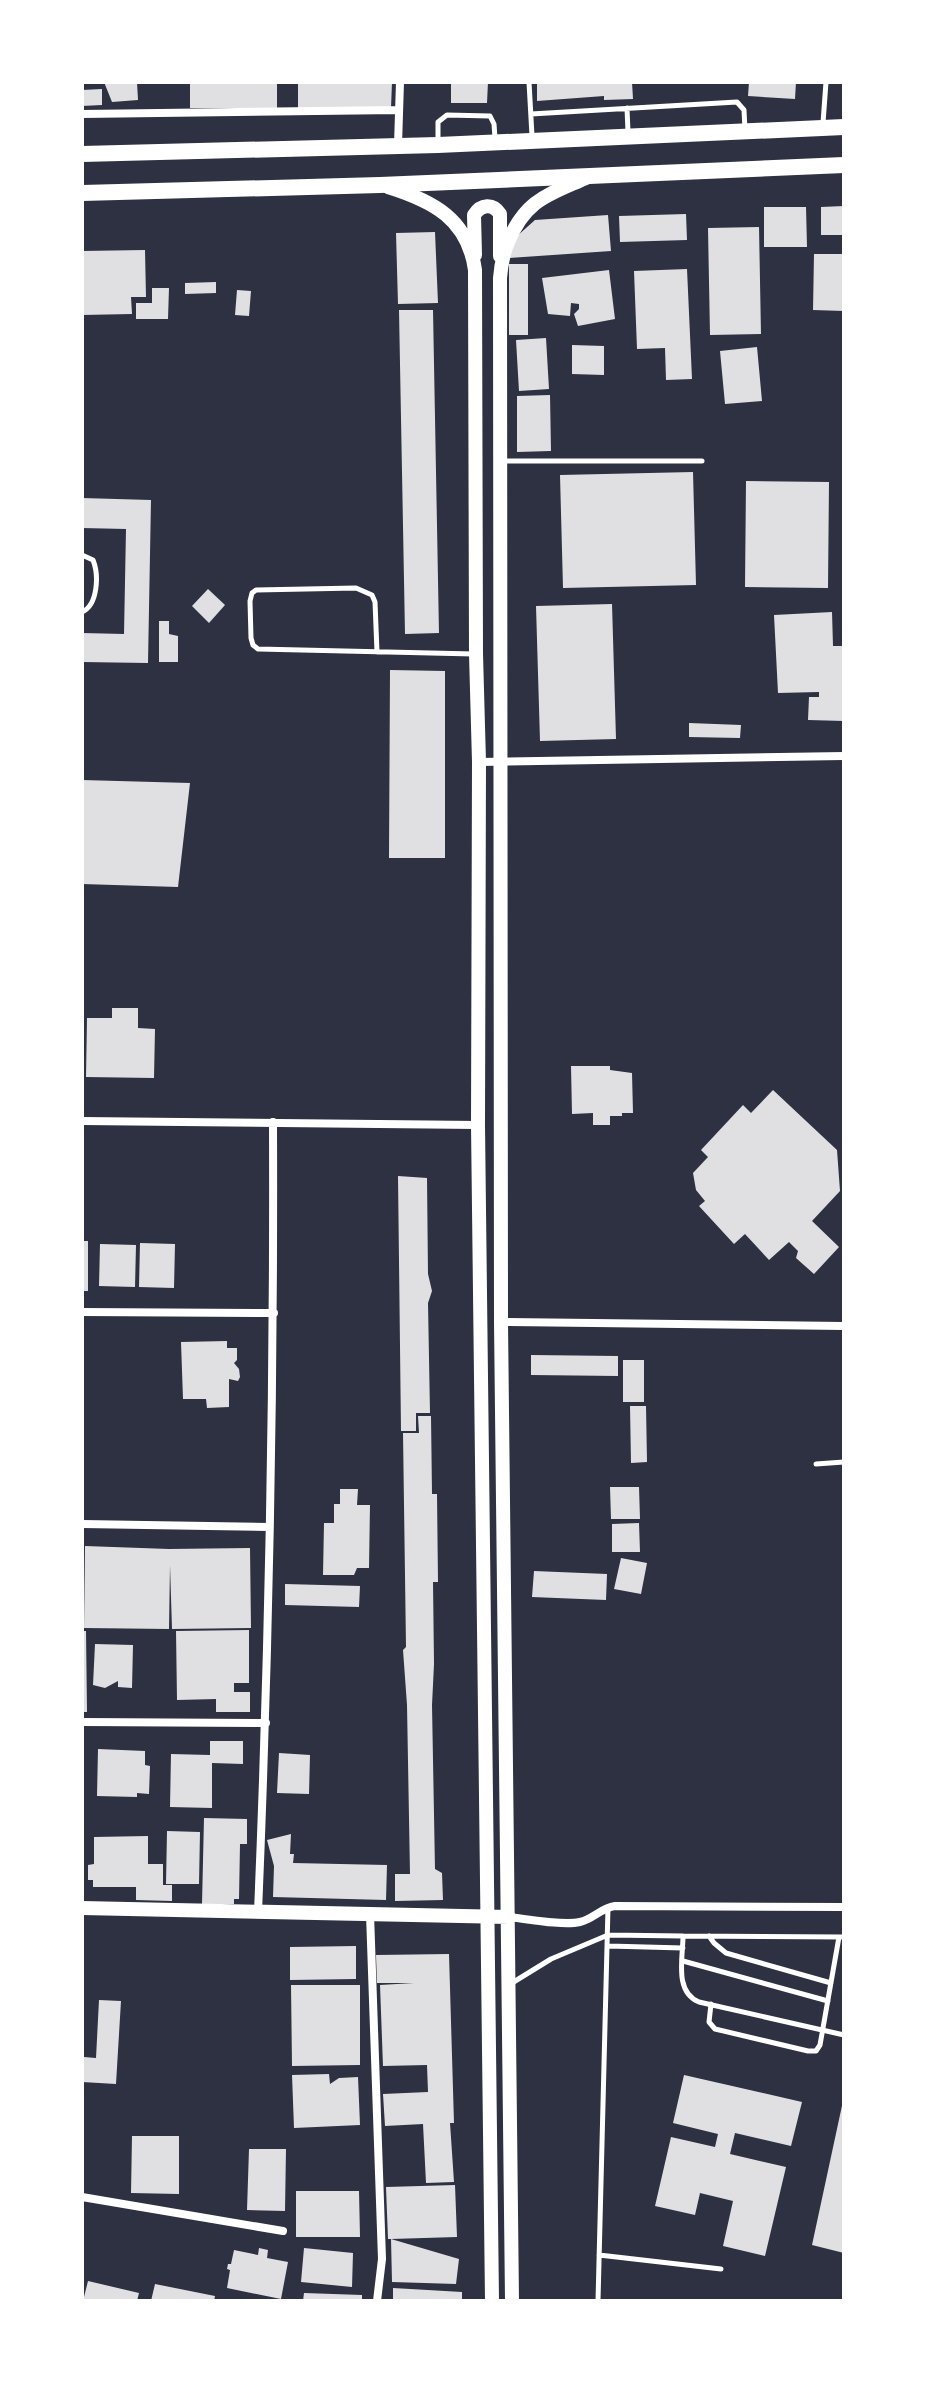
<svg xmlns="http://www.w3.org/2000/svg" width="926" height="2383" viewBox="0 0 926 2383" font-family="Helvetica,sans-serif">
<rect width="100%" height="100%" fill="#2d3142"/>
<path fill="#e0e0e3" d="M104,82H137L138,100L112,102Z
M190,82H277V108H190Z
M298,82H392L391,108L298,109Z
M451,82H488L487,103H451Z
M537,82H632L633,99L604,100V96L537,101Z
M749,82H796L795,99L748,96Z
M102,89V105L82,106V90Z
M844,206V235H821V207Z
M764,207H806L807,247H764Z
M686,214L687,240L620,242L619,216Z
M608,215L611,251L509,258L516,237L535,220Z
M759,227L761,334L710,335L708,228Z
M435,232L438,303L398,304L396,233Z
M145,250L146,297H131L132,314L82,315V251Z
M814,254H844V311L813,310Z
M509,264H528V335H509Z
M687,269L692,379L666,380L665,348L637,349L634,271Z
M609,270L615,319L578,326L574,314L579,309V304L571,303L570,316L548,314L542,278Z
M216,282V293L185,294V283Z
M152,288H169L168,319H136V303H152Z
M237,290L251,291L249,316L235,315Z
M399,310H433L439,633L405,634Z
M546,338L549,389L519,391L516,340Z
M572,345L604,346V375L572,374Z
M757,347L762,401L725,404L720,351Z
M550,395L551,451L517,452V396Z
M693,472L696,585L563,588L560,475Z
M746,481L829,482L828,588L745,587Z
M82,498L151,500L148,663L82,662V633L124,634L126,529L82,528Z
M208,589L225,605L209,623L192,606Z
M612,604L616,739L540,741L536,606Z
M832,612L833,646H844V721L808,720L809,697H819V692L778,693L774,615Z
M159,621H169V634L178,636V662H159Z
M390,670L445,671V858H389Z
M689,723L741,725L740,738L689,737Z
M82,780L190,783L178,887L82,884Z
M112,1008H138V1028L155,1029L154,1078L86,1077L87,1018H112Z
M571,1066H610V1070L632,1073L633,1113H622V1116H610V1125H593V1113L572,1114Z
M773,1090L837,1150L840,1191L812,1221L839,1247L814,1274L796,1258L798,1251L789,1242L769,1260L745,1234L734,1244L699,1206L705,1201L696,1190L693,1173L708,1157L701,1150L743,1105L751,1113Z
M398,1176L427,1178L428,1274L432,1291L428,1303L430,1413H416V1431H401Z
M82,1241H88V1291H82Z
M140,1243L175,1244L174,1288L139,1287Z
M100,1244L136,1245L135,1287L99,1286Z
M227,1341V1348H237V1360L234,1363L239,1369L240,1377L238,1381L229,1379V1407L207,1408L206,1399H183L181,1342Z
M531,1355L618,1356V1376L531,1375Z
M623,1360H644V1402H623Z
M630,1406H646L647,1462L631,1463Z
M418,1416H431L432,1494H437L438,1582H433L434,1664L432,1705L435,1869L442,1873L443,1900L395,1901V1874H410L407,1705L403,1650L406,1647L403,1433H419Z
M610,1487H639L640,1519H611Z
M340,1489H358L357,1505H370L369,1568H357L354,1575H323L324,1523H334V1504H340Z
M639,1523L640,1552H612V1524Z
M85,1546L169,1549L250,1548L251,1628L172,1629L170,1565L169,1629L84,1628Z
M621,1558L647,1563L641,1594L614,1589Z
M534,1571L607,1574L606,1600L532,1597Z
M285,1584L360,1586L359,1607L285,1605Z
M249,1630V1683H234V1692H250V1712H216V1699L177,1700L176,1631Z
M82,1631H86L87,1712H82Z
M95,1644L133,1645L132,1688L118,1687V1681L105,1688L93,1685Z
M210,1741H243V1764L212,1763V1808L170,1807L171,1754L210,1755Z
M98,1749L145,1751V1765L150,1766L149,1794L137,1793V1797L97,1796Z
M279,1753L310,1755L309,1794L277,1793Z
M204,1818L247,1819V1844H240L239,1899H234V1904H202Z
M167,1831L200,1832L199,1884H166Z
M291,1834L290,1854H294L293,1863L387,1865L386,1900L273,1897L274,1866L267,1840Z
M148,1836V1864H163V1885H172V1901L136,1900V1887H93V1880H88V1865L94,1864V1837Z
M356,1946V1979L290,1980V1947Z
M449,1954L454,2123H450L454,2182L426,2183L423,2124L385,2126L383,2094L428,2092L427,2065L383,2066L380,1985L414,1983H377L376,1955Z
M291,1985H360V2065L292,2066Z
M99,2000L121,2001L116,2084L82,2082L84,2057L96,2058Z
M329,2074L330,2084L339,2078L358,2077L360,2125L294,2128L292,2075Z
M684,2075L802,2102L791,2146L735,2133L730,2154L786,2167L765,2256L723,2246L733,2201L700,2193L695,2215L655,2206L671,2137L715,2147L718,2134L673,2123Z
M843,2101H844V2253L812,2245Z
M132,2136H179V2194L131,2193Z
M249,2149H286L285,2211L247,2210Z
M455,2185L457,2237L391,2239L459,2259L456,2284L392,2282L391,2239H388L386,2187Z
M296,2191H359L360,2237H296Z
M259,2248L268,2250L267,2258L288,2262L281,2299L227,2288L230,2270L227,2269L228,2264H231L234,2250L258,2255Z
M304,2248L353,2253L352,2287L301,2282Z
M88,2281L139,2293L137,2301H83Z
M155,2284L215,2296L214,2301H151Z
M393,2288L462,2292V2301H393Z
M304,2293L362,2295V2301H303Z"/>
<g fill="none" stroke-linecap="round" stroke-linejoin="round">
<path stroke="#fff" stroke-width="5" d="M529,82L532,136
M627,108L628,132
M531,114L737,102L744,110L745,130
M823,123L826,82
M438,142V122L447,115L490,116L494,124L495,138
M501,461H702
M82,555L93,560C99,575 98,605 82,612
M377,652L375,602L372,595L356,588L256,590L252,593L250,601L251,638L253,645L258,649L474,654
M816,1464L844,1462
M709,1936L714,1943L726,1953L831,1983
M844,1937L683,1936C683,1958 674,1992 699,2002L844,2035
M608,1946L683,1948
M683,1961L828,2001
M512,1983L551,1959L608,1935L683,1936
M711,2004L709,2022L715,2029L808,2051H816L820,2045L839,1937
M599,2255L721,2269
M598,2301L608,1907"/>
<path stroke="#fff" stroke-width="8" d="M82,114L398,110
M398,145L400,82
M479,762L844,756
M82,1121L478,1125
M82,1312L274,1313
M501,1322L844,1326
M82,1524L269,1527
M82,1722L266,1723
M258,1912C269,1649 274,1386 273,1122
M370,1914L382,2259L377,2301
M509,1917C527,1919 563,1926 580,1922C593,1919 601,1908 615,1906L844,1907
M82,2197L283,2231"/>
<path stroke="#fff" stroke-width="14" d="M388,187C433,201 468,219 475,270L476,654L479,762L478,1125L492,2301
M475,255L474,215C481,204 493,203 500,214V256
M82,1908L509,1917
M512,2301L501,1322L500,278C501,266 503,254 508,242C526,199 548,195 588,177"/>
<path stroke="#fff" stroke-width="16" d="M82,154L438,145L844,127
M82,193L380,185L844,165"/>
</g>
<rect width="926" height="2383" fill="none" stroke="#ffffff" stroke-width="168"/>
</svg>
